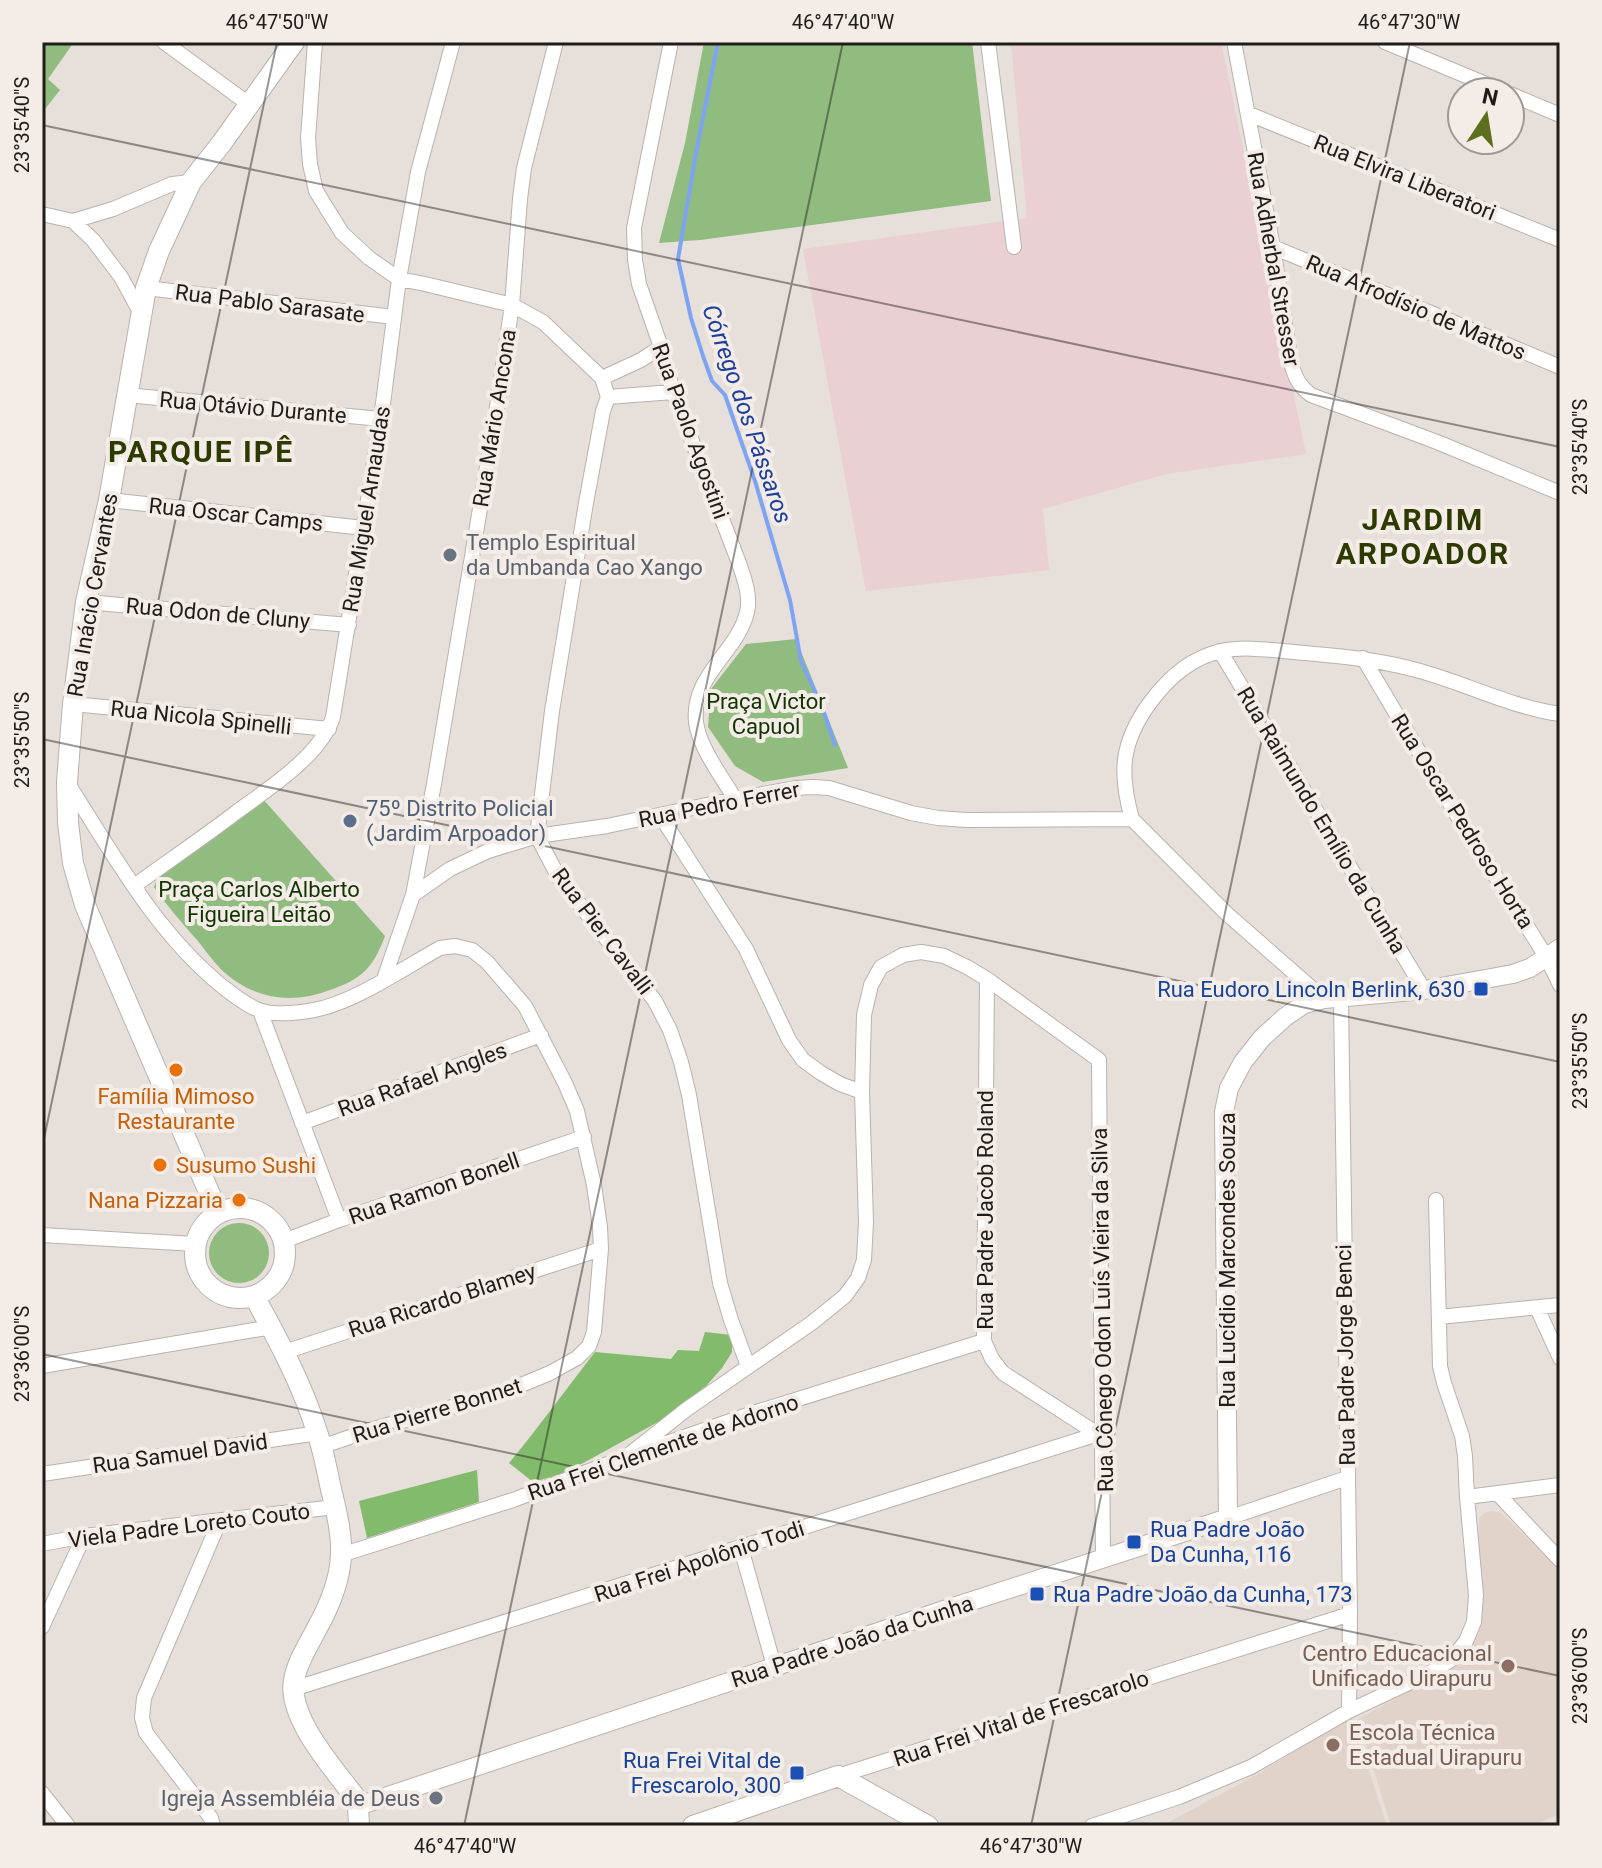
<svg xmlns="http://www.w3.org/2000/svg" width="1602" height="1868" viewBox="0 0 1602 1868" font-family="Roboto,sans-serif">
<rect width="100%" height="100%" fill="#e6dfda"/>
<path fill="#eacfd3" d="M1011,42H1221L1306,454L1166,474L1043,509L1049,570L866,591L803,249L1027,218Z"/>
<path fill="#e1d3c9" d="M1492,1511L1501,1513L1560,1569V1814L1531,1826H1391L1358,1719L1468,1659L1477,1630L1480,1608L1479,1518L1486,1512Z
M1351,1716L1387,1826H1154L1169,1822L1258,1774Z"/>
<path fill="#90bc7f" d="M42,42H74L48,79L60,90L42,113Z
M704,42H972L991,201L700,240L659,243L685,143Z
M796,639L848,768L763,782L735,766L708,727L711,689L746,644Z
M262,798L385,936C373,968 362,979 330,990C293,1004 256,1000 225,973C215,964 206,951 197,940C182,923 167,906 154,887L159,874Z
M209 1253a30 30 0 1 1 60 0a30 30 0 1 1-60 0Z"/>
<path fill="#82bb6c" d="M705,1332L732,1335V1352L722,1368L707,1385L667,1417L565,1473L533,1482L509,1463C539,1427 566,1389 595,1352L671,1359L678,1350L699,1351Z
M477,1470L479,1502L367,1538L359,1501Z"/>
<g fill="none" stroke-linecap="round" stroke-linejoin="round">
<path stroke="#7fa3f3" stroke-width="4" d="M718,42L696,153L678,259L691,318L703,356L712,381L725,395L755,481L790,600L801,661L822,707L835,745"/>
<g stroke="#b9b2ad" stroke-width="16">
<path id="minor" d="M164,42L250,105
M315,42L308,138L310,164L316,191L342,233L369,258L399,279L425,284L512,305L543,322L602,378L608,397
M671,42L634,228L635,260L639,284L661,347L673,392L739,563C744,578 751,596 747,612C738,652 691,675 696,722C699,747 722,777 735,799
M988,42L1014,247
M1234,42L1273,247L1291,363C1295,377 1299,386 1311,395L1437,442L1560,493
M1385,42L1505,92
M1510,94L1560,115
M1249,114L1560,240
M42,214L73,221L93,240L121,277L140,312
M73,221L113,209L172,184L191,182
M1273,247L1560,367
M146,288L394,317
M602,378L641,360L661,347
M126,395L381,419
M608,397L603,411L586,503L552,711L537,836L559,878L655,1001L670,1030L681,1062L689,1095L720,1283L731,1320L748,1366
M608,397L673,392
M109,500L364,528
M86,602L349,625
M1220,651L1424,990
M1363,658L1455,812L1547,958L1560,985
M73,704L329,729
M67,782C113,854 156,933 223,987C234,995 245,1005 259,1010C275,1016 297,1013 314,1010C353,1003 404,968 440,948L455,946L472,950L487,962L525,1006L565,1083L577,1111L594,1185L600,1227L601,1249L594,1332L589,1346L577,1358L550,1373L502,1393L370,1430L321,1447
M660,815L746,949L789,1040L803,1060L821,1073L840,1084L862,1092
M134,886C167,862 201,839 234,814C266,790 320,757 333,717L381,419L399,279L418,172L453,42
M413,895L450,869L488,851L537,836L607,826L735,799L796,788L813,787L829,788L911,813L938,818L966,820L1132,819
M384,979L413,895L434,784L496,413L512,305L520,199L524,168L556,42
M987,979L984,1341L992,1359L1003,1373L1096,1433
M1324,999L1226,913L1132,819C1119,773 1121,743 1149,704C1167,679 1190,658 1221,651C1245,646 1270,650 1294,652C1337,656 1378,659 1420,671C1467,684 1511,707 1560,714
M1341,999L1350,1614L1349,1711
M260,1011L339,1220
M302,1123L541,1035
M42,1235L195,1244
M284,1241L339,1220L584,1137
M1537,1308L1560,1358
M1439,1317L1560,1305
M284,1352L601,1249
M42,1366L272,1327
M626,1457L687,1409L813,1322L845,1296L858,1278L864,1260L866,1222L862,1092L864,1015L871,985L881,967L903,955L921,952L944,956L967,967L987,979L1099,1060L1103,1559
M42,1474L318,1433
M1498,1494L1560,1560
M1467,1497L1560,1485
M1228,1518L1347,1478
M42,1544L84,1536L335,1507
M741,1548L774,1666
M341,1555L513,1500L626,1457L750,1414L984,1341
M42,1627L84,1536
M293,1689L1104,1432
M838,1776L1350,1614
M42,1793L68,1826
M213,1826L211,1818L146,1733L142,1718L144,1698L220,1520
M1092,1826L1179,1797L1251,1767L1349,1711L1430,1673L1452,1659L1466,1641L1474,1622L1476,1595L1467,1497L1465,1456L1462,1436L1444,1383L1440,1366L1436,1200"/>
</g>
<g stroke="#b9b2ad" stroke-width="20">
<path id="tertiary" d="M358,1806L938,1612L1228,1518L1224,1112L1229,1088L1243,1062L1262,1038L1285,1017L1304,1004L1324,999L1424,990L1513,974L1530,968L1560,948"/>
</g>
<g stroke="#b9b2ad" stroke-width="22">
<path id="secondary" d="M195 1253a45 45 0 1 1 90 0a45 45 0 1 1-90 0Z
M218,1213L85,905L73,863L68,823L67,782L73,704L86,602L109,500L146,288L159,251L191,182L221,144L294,42
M254,1296C279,1341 303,1386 318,1435C324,1453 327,1471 331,1489C336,1510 342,1533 341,1555C340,1581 329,1607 316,1630C308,1646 297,1662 294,1680C287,1717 334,1769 355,1797L358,1806L359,1826
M693,1826L838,1776L928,1826"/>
</g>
<use href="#minor" stroke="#fff" stroke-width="14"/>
<use href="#tertiary" stroke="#fff" stroke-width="18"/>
<use href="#secondary" stroke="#fff" stroke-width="20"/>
</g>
<path fill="none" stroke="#1f1c1a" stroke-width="2" stroke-opacity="0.45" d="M42,125L1560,447M42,739L1560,1062M42,1148L277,42M42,1354L1560,1676M464,1826L843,42M1031,1826L1410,42"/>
<g fill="#6b7280" stroke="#f4ece7" stroke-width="3">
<circle cx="450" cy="555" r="8"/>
<circle cx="436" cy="1798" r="8"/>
</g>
<circle fill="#5c6f8a" stroke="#f4ece7" stroke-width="3" cx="350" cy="821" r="8"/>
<g fill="#1a4fb4" stroke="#f4ece7" stroke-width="3">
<rect x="1473" y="981" width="16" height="16" rx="4"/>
<rect x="1126" y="1534" width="16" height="16" rx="4"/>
<rect x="1029" y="1586" width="16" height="16" rx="4"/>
<rect x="789" y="1765" width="16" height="16" rx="4"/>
</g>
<g fill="#e8710a" stroke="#f4ece7" stroke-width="3">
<circle cx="176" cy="1070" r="8"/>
<circle cx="160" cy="1165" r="8"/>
<circle cx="239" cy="1200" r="8"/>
</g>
<g fill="#8d6e63" stroke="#f4ece7" stroke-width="3">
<circle cx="1508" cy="1666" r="8"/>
<circle cx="1333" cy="1745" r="8"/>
</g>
<g text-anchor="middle" stroke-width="8" stroke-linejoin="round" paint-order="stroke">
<g font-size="22" fill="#1f1c1a" stroke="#f4ece7">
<text transform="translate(1405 177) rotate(22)" y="8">Rua Elvira Liberatori</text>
<text transform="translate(1274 259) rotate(80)" y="8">Rua Adherbal Stresser</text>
<text transform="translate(270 303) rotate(7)" y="8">Rua Pablo Sarasate</text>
<text transform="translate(1416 307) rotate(23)" y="8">Rua Afrodísio de Mattos</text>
<text transform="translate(253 407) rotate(5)" y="8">Rua Otávio Durante</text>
<text transform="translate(494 418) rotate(-81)" y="8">Rua Mário Ancona</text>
<text transform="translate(691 431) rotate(70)" y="8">Rua Paolo Agostini</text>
<text transform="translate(366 509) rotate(-81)" y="8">Rua Miguel Arnaudas</text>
<text transform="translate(236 514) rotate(6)" y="8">Rua Oscar Camps</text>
<text transform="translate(92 595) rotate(-80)" y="8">Rua Inácio Cervantes</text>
<text transform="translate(218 613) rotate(5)" y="8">Rua Odon de Cluny</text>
<text transform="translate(201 717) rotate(6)" y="8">Rua Nicola Spinelli</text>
<text transform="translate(719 804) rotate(-11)" y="8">Rua Pedro Ferrer</text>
<text transform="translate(1322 820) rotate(59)" y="8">Rua Raimundo Emílio da Cunha</text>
<text transform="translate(1463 821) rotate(58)" y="8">Rua Oscar Pedroso Horta</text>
<text transform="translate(603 931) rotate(53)" y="8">Rua Pier Cavalli</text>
<text transform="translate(422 1079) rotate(-20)" y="8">Rua Rafael Angles</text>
<text transform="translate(434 1188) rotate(-19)" y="8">Rua Ramon Bonell</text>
<text transform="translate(985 1210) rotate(-90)" y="8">Rua Padre Jacob Roland</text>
<text transform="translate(1227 1260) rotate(-90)" y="8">Rua Lucídio Marcondes Souza</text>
<text transform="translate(442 1300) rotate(-18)" y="8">Rua Ricardo Blamey</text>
<text transform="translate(1102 1310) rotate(-91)" y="8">Rua Cônego Odon Luís Vieira da Silva</text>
<text transform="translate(1345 1355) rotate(-91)" y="8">Rua Padre Jorge Benci</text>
<text transform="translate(437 1410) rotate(-17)" y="8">Rua Pierre Bonnet</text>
<text transform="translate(663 1447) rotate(-19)" y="8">Rua Frei Clemente de Adorno</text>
<text transform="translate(180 1453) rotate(-8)" y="8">Rua Samuel David</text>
<text transform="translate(189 1525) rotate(-7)" y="8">Viela Padre Loreto Couto</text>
<text transform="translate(699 1561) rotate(-18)" y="8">Rua Frei Apolônio Todi</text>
<text transform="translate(852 1641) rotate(-18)" y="8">Rua Padre João da Cunha</text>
<text transform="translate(1021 1718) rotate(-18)" y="8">Rua Frei Vital de Frescarolo</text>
</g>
<g font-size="22" fill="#5b616d" stroke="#f4ece7" text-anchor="start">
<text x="466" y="550">Templo Espiritual<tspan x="466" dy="25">da Umbanda Cao Xango</tspan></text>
<text x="420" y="1806" text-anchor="end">Igreja Assembléia de Deus</text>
</g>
<g font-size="22" fill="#103400" stroke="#f4ece7">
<text x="766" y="709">Praça Victor<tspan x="766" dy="25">Capuol</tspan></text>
<text x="259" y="897">Praça Carlos Alberto<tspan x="259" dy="25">Figueira Leitão</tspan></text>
</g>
<g font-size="22" fill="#4e5e75" stroke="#f4ece7" text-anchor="start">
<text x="366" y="816">75º Distrito Policial<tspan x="366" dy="25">(Jardim Arpoador)</tspan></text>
</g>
<g font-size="22" fill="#164399" stroke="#f4ece7" text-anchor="end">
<text x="1465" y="997">Rua Eudoro Lincoln Berlink, 630</text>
<text x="1150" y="1537" text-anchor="start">Rua Padre João<tspan x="1150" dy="25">Da Cunha, 116</tspan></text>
<text x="1053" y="1602" text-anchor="start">Rua Padre João da Cunha, 173</text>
<text x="781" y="1768">Rua Frei Vital de<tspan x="781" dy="25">Frescarolo, 300</tspan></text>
</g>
<g font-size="22" fill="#c56008" stroke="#f4ece7">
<text x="176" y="1104">Família Mimoso<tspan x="176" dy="25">Restaurante</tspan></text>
<text x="176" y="1173" text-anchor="start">Susumo Sushi</text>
<text x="223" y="1208" text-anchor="end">Nana Pizzaria</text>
</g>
<g font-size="22" fill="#785e54" stroke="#f4ece7" text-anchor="end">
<text x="1492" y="1661">Centro Educacional<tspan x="1492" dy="25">Unificado Uirapuru</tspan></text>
<text x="1349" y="1740" text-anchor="start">Escola Técnica<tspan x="1349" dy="25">Estadual Uirapuru</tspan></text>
</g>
<g font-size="24" font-style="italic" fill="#1e3f9a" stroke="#f4ece7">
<text transform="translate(747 414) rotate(71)" y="8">Córrego dos Pássaros</text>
</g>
<g font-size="30" font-weight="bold" letter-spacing="2" fill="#2d3a00" stroke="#f4ece7">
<text x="201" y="462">PARQUE IPÊ</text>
<text x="1423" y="530">JARDIM<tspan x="1423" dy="34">ARPOADOR</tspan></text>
</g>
</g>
<rect width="1602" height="1868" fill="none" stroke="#f4ece7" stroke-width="88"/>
<g transform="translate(1486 116) rotate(12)"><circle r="38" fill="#f4ece7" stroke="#9f9995" stroke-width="2"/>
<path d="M0-6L14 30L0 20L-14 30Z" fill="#5c6f1d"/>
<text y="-12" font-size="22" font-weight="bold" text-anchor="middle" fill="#1f1c1a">N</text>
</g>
<rect x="44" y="44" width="1514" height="1780" fill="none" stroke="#1f1c1a" stroke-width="3"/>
<g font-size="20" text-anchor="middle" fill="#1f1c1a">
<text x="277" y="29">46°47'50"W</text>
<text x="843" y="29">46°47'40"W</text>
<text x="1409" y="29">46°47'30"W</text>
<text transform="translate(22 125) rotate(-90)" y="7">23°35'40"S</text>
<text transform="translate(1580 447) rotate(-90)" y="7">23°35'40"S</text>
<text transform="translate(22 740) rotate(-90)" y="7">23°35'50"S</text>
<text transform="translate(1580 1061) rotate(-90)" y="7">23°35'50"S</text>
<text transform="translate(22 1354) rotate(-90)" y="7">23°36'00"S</text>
<text transform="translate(1580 1676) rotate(-90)" y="7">23°36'00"S</text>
<text x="465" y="1853">46°47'40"W</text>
<text x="1031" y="1853">46°47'30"W</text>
</g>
</svg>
